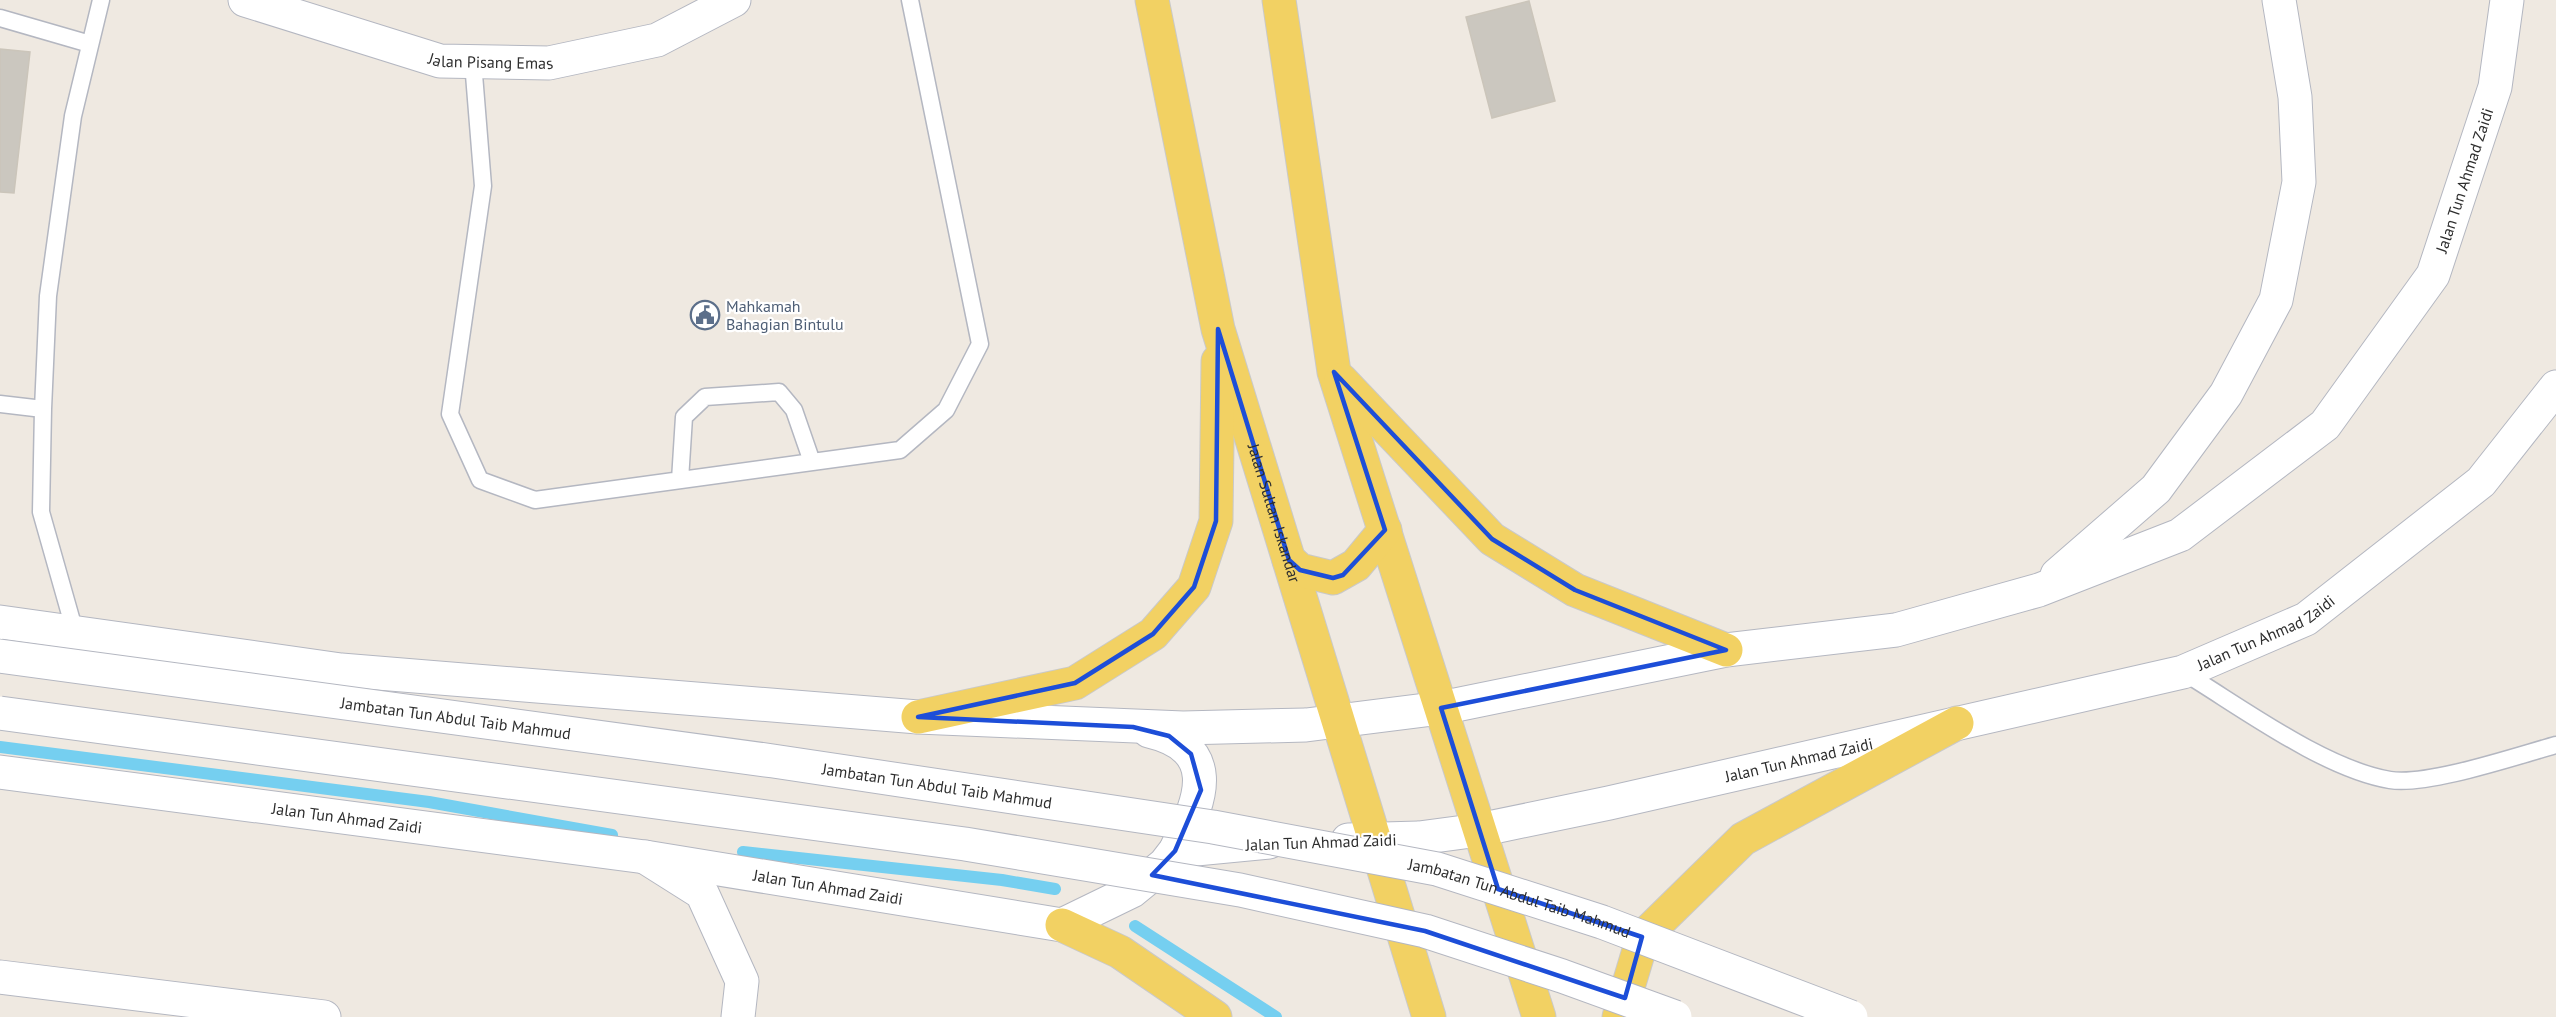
<svg xmlns="http://www.w3.org/2000/svg" width="2556" height="1017" viewBox="0 0 2556 1017" font-family="'PT Sans',sans-serif">
<rect width="100%" height="100%" fill="#efe9e1"/>
<g fill="none" stroke-linecap="round" stroke-linejoin="round">
<path stroke="#75cff0" stroke-width="12" d="M0,747L429,802L612,835
M743,852L1002,880L1055,889
M1135,926L1276,1017"/>
</g>
<path fill="#cbc7bf" stroke="#cbc5ba" stroke-width="1.5" d="M1529,1L1555,101L1492,118L1466,17Z
M0,49L30,52L14,193L0,192Z"/>
<g fill="none" stroke-linecap="round" stroke-linejoin="round">
<g stroke="#b4b7c1" stroke-width="19">
<path id="lane" d="M0,18L90,44
M473,62L483,186L450,414L480,480L535,500L900,450L946,410L980,344L910,0
M0,404L43,409
M680,480L684,417L705,397L779,392L794,410L812,462
M75,632L41,512L43,409L48,296L73,116L101,0
M2183,672C2241,707 2324,769 2390,780C2428,786 2516,756 2556,745"/>
</g>
<g stroke="#b4b7c1" stroke-width="35">
<g id="street">
<path id="s1" d="M245,0L440,61L549,63L657,40L734,0"/>
<path d="M645,857L702,893L742,981L738,1017"/>
<path d="M0,977L324,1017"/>
</g>
</g>
<g stroke="#b4b7c1" stroke-width="35">
<g id="secondary">
<path d="M2057,575L2156,489L2226,394L2276,300L2299,182L2295,97L2279,0"/>
<path id="s2" d="M0,622L341,670L918,717L1183,728L1306,725L1441,708L1726,650L1896,630L2039,590L2180,535L2325,425L2433,275L2495,87L2507,0"/>
<path d="M1149,731C1220,748 1203,798 1177,847"/>
<path id="s3" d="M0,772L645,857L1062,925L1132,891L1165,864L1175,851L1269,842"/>
<path id="s4" d="M1348,840L1419,838L1479,830L1609,803L2183,672L2306,619L2481,482L2556,387"/>
</g>
</g>
<g stroke="#c9c9c9" stroke-width="35">
<g id="primary">
<path id="s5" d="M1152,0L1218,329L1429,1017"/>
<path d="M1279,0L1334,372L1539,1017"/>
<path d="M1341,380L1492,539L1575,590L1726,650"/>
<path d="M1289,560L1300,570L1333,578L1356,565L1385,530"/>
<path d="M918,717L1075,683L1153,634L1194,587L1216,521L1218,361"/>
<path d="M1062,925L1120,952L1215,1017"/>
<path d="M1619,1017L1643,937L1743,839L1957,723"/>
</g>
</g>
<use href="#lane" stroke="#fff" stroke-width="16"/>
<use href="#street" stroke="#fff" stroke-width="33"/>
<use href="#secondary" stroke="#fff" stroke-width="33"/>
<use href="#primary" stroke="#f2d163" stroke-width="33"/>
<g stroke="#b4b7c1" stroke-width="35" stroke-linecap="butt">
<g id="secondary-bridge">
<path id="s6" d="M0,656L773,761L1213,827L1437,869L1602,922L1851,1017"/>
<path d="M0,713L965,844L1240,890L1425,931L1562,976L1675,1017"/>
</g>
</g>
<use href="#secondary-bridge" stroke="#fff" stroke-width="33"/>
</g>
<path fill="none" stroke="#1d4ed8" stroke-width="4.5" stroke-linejoin="round" d="M1218,329L1289,560L1300,570L1333,578L1343,575L1385,530L1334,372L1492,539L1575,590L1726,650L1441,708L1498,889L1642,937L1625,998L1425,931L1152,875L1175,851L1201,790L1191,754L1169,736L1133,727L918,717L1075,683L1153,634L1194,587L1216,521Z"/>
<defs>
<g id="civic-ring" transform="scale(1.5)"><circle r="9.5" fill="#fff" stroke="#5c6f8a" stroke-width="1.5"/><path d="M-.6-6.5H3V-4.5H.6V-3L4-1V1h2V6H-6V1h2V-1L-.6-3ZM-1.2 2.5V6h2.4V2.5Z" fill="#5c6f8a"/></g>
</defs>
<g fill-rule="evenodd">
<use href="#civic-ring" x="705" y="315"/>
</g>
<g text-anchor="middle" stroke-width="4.5" stroke-linejoin="round" paint-order="stroke">
<g font-size="16" fill="#2e2e2e" stroke="#fff">
<text dy="6" stroke="none"><textPath href="#s1" startOffset="255">Jalan Pisang Emas</textPath></text>
<text dy="6" stroke="none"><textPath href="#s2" startOffset="2676">Jalan Tun Ahmad Zaidi</textPath></text>
<text dy="6" stroke="none"><textPath href="#s5" startOffset="528">Jalan Sultan Iskandar</textPath></text>
<text dy="6" stroke="none"><textPath href="#s4" startOffset="945">Jalan Tun Ahmad Zaidi</textPath></text>
<text dy="6" stroke="none"><textPath href="#s6" startOffset="460">Jambatan Tun Abdul Taib Mahmud</textPath></text>
<text dy="6" stroke="none"><textPath href="#s4" startOffset="459">Jalan Tun Ahmad Zaidi</textPath></text>
<text dy="6" stroke="none"><textPath href="#s6" startOffset="946">Jambatan Tun Abdul Taib Mahmud</textPath></text>
<text dy="6" stroke="none"><textPath href="#s3" startOffset="350">Jalan Tun Ahmad Zaidi</textPath></text>
<text transform="translate(1321 842) rotate(-2)" y="6">Jalan Tun Ahmad Zaidi</text>
<text dy="6" stroke="none"><textPath href="#s3" startOffset="836">Jalan Tun Ahmad Zaidi</textPath></text>
<text dy="6" stroke="none"><textPath href="#s6" startOffset="1540">Jambatan Tun Abdul Taib Mahmud</textPath></text>
</g>
<g font-size="16" fill="#4e5e75" stroke="#fff" text-anchor="start">
<text x="726" y="312">Mahkamah<tspan x="726" dy="18">Bahagian Bintulu</tspan></text>
</g>
</g>
</svg>
